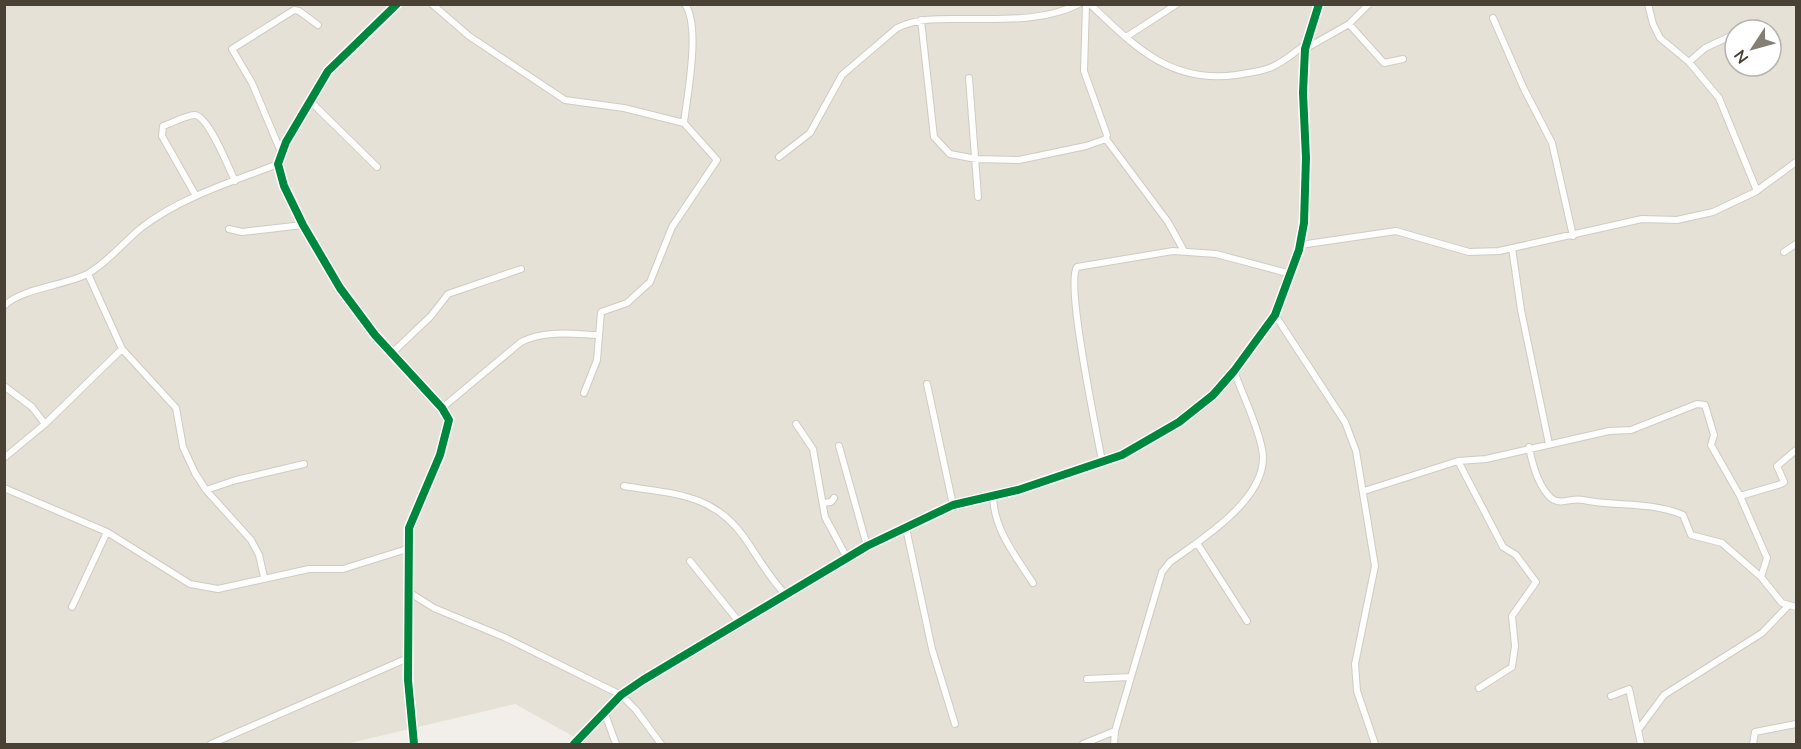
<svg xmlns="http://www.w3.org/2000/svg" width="1801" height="749" viewBox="0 0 1801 749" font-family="'Nunito Sans',sans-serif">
<rect width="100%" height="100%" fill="#f2efea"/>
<path fill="#e6e1d6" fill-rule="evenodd" d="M4,5H1796V744H587L515,704L346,744H5ZM1735,30H1771V66H1735Z"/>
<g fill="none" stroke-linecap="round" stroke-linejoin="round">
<g stroke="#cecbc5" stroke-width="8">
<path id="minor" d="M397,4L328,71L286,142L278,164L284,186L303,225L340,288L375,335L442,408L449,420L440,455L409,528L408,680L414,744
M432,4L469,36L565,100L624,108L684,123L717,160L672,227L650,282L627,303L601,312L597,360L584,393
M1086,4L1084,71L1107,135L1106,139L1168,222L1184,251
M1090,4C1134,46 1170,84 1236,75C1248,73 1261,72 1272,67C1284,62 1295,52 1306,44
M1648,4L1653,24L1660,38L1689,62L1719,98L1757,191
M1493,18L1524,89L1552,143L1573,236
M921,20L934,137L950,154L976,159L1019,160L1086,146L1106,139
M1349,24L1384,63L1403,59
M1743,30L1757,23
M1126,37L1177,4
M1305,49L1349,24L1369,4
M1689,62L1705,48L1735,34
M969,78L978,197
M310,101L377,167
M684,123C687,96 701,27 685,4
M281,152L252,83L232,49L294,10L299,11L318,25
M779,157L810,133L842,75L897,28C920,17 944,19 970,19C1007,19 1044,21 1079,4
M196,196L162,136L163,126C172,123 184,116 194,115C208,114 229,169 235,181
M229,229L242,232L303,225
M1300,245L1396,231L1469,252L1499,251L1642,219L1677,220L1713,212L1755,192L1796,162
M1512,248L1521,310L1549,444
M1784,252L1796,244
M88,274L122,349L176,408L183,447L195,473L206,490L251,540L259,555L264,577
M4,306C21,288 69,285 89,273C109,261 124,242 141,228C181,197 232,182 278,164
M1275,315L1345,422L1356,451L1375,566L1355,664L1357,691L1375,744
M392,353L431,316L448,294L521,269
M927,384L953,505
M4,386L32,407L45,424
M442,408L521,342C545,330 571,334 597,335
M796,424L813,449L825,517L847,558
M839,446L867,546
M1529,447C1532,463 1538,486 1551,498C1561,506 1572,497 1583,500C1616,507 1650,501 1683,515L1691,535L1722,543L1761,577
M4,458L45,424L122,349
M1102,461C1097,433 1065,283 1077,267L1173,251L1216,254L1291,274
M1458,461L1503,547L1516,555L1536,582L1512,616L1515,646L1512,667L1479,688
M624,486C672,494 713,493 744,537C758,557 768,576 785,594
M4,488L107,532L190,584L218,589L309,569H343L407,549
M206,490L236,480L304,464
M1364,491L1458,461L1486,459L1609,431L1631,430L1697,404L1705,405L1714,435L1711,445L1740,496L1767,558L1761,577L1782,603L1796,607
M993,496C994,530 1015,555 1033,583
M1740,496L1781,484L1784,482L1777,466L1796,450
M823,503L831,502L834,498
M906,528L932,649L955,724
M1197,543L1247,621
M690,561L739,622
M407,591L434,608L504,637L621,695L636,710L661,744
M72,607L107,532
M1087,679L1130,677
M1611,696L1629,689L1641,744
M605,714L616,744
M1638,730L1664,695L1762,633L1788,606
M211,744L408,658
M574,744L621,695L643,680L867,546L953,505L1018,490L1122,455L1179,422L1213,395L1234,371L1275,315L1299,250L1304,223L1306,158L1303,93L1305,49L1319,4
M1083,744L1115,731
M1114,744L1115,731L1162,572L1170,562C1202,539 1272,496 1262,449C1257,423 1243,396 1234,371
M1753,744L1755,732L1796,724"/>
</g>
<use href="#minor" stroke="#fdfdfc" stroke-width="6"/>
<g stroke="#fff" stroke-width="11">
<path id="cycleway" d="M397,4L328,71L286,142L278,164L284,186L303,225L340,288L375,335L442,408L449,420L440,455L409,528L408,680L414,744
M574,744L621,695L643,680L867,546L953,505L1018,490L1122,455L1179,422L1213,395L1234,371L1275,315L1299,250L1304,223L1306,158L1303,93L1305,49L1319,4"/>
</g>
<use href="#cycleway" stroke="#00873e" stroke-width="8"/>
</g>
<rect width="1801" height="749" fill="none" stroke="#484134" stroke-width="12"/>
<g transform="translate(1753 48) rotate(234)"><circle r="28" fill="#ffffff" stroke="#b6b3ae" stroke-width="1.5"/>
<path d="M0-4.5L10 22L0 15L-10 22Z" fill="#847e74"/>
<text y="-9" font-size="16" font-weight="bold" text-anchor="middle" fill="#484134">N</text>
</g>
</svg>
